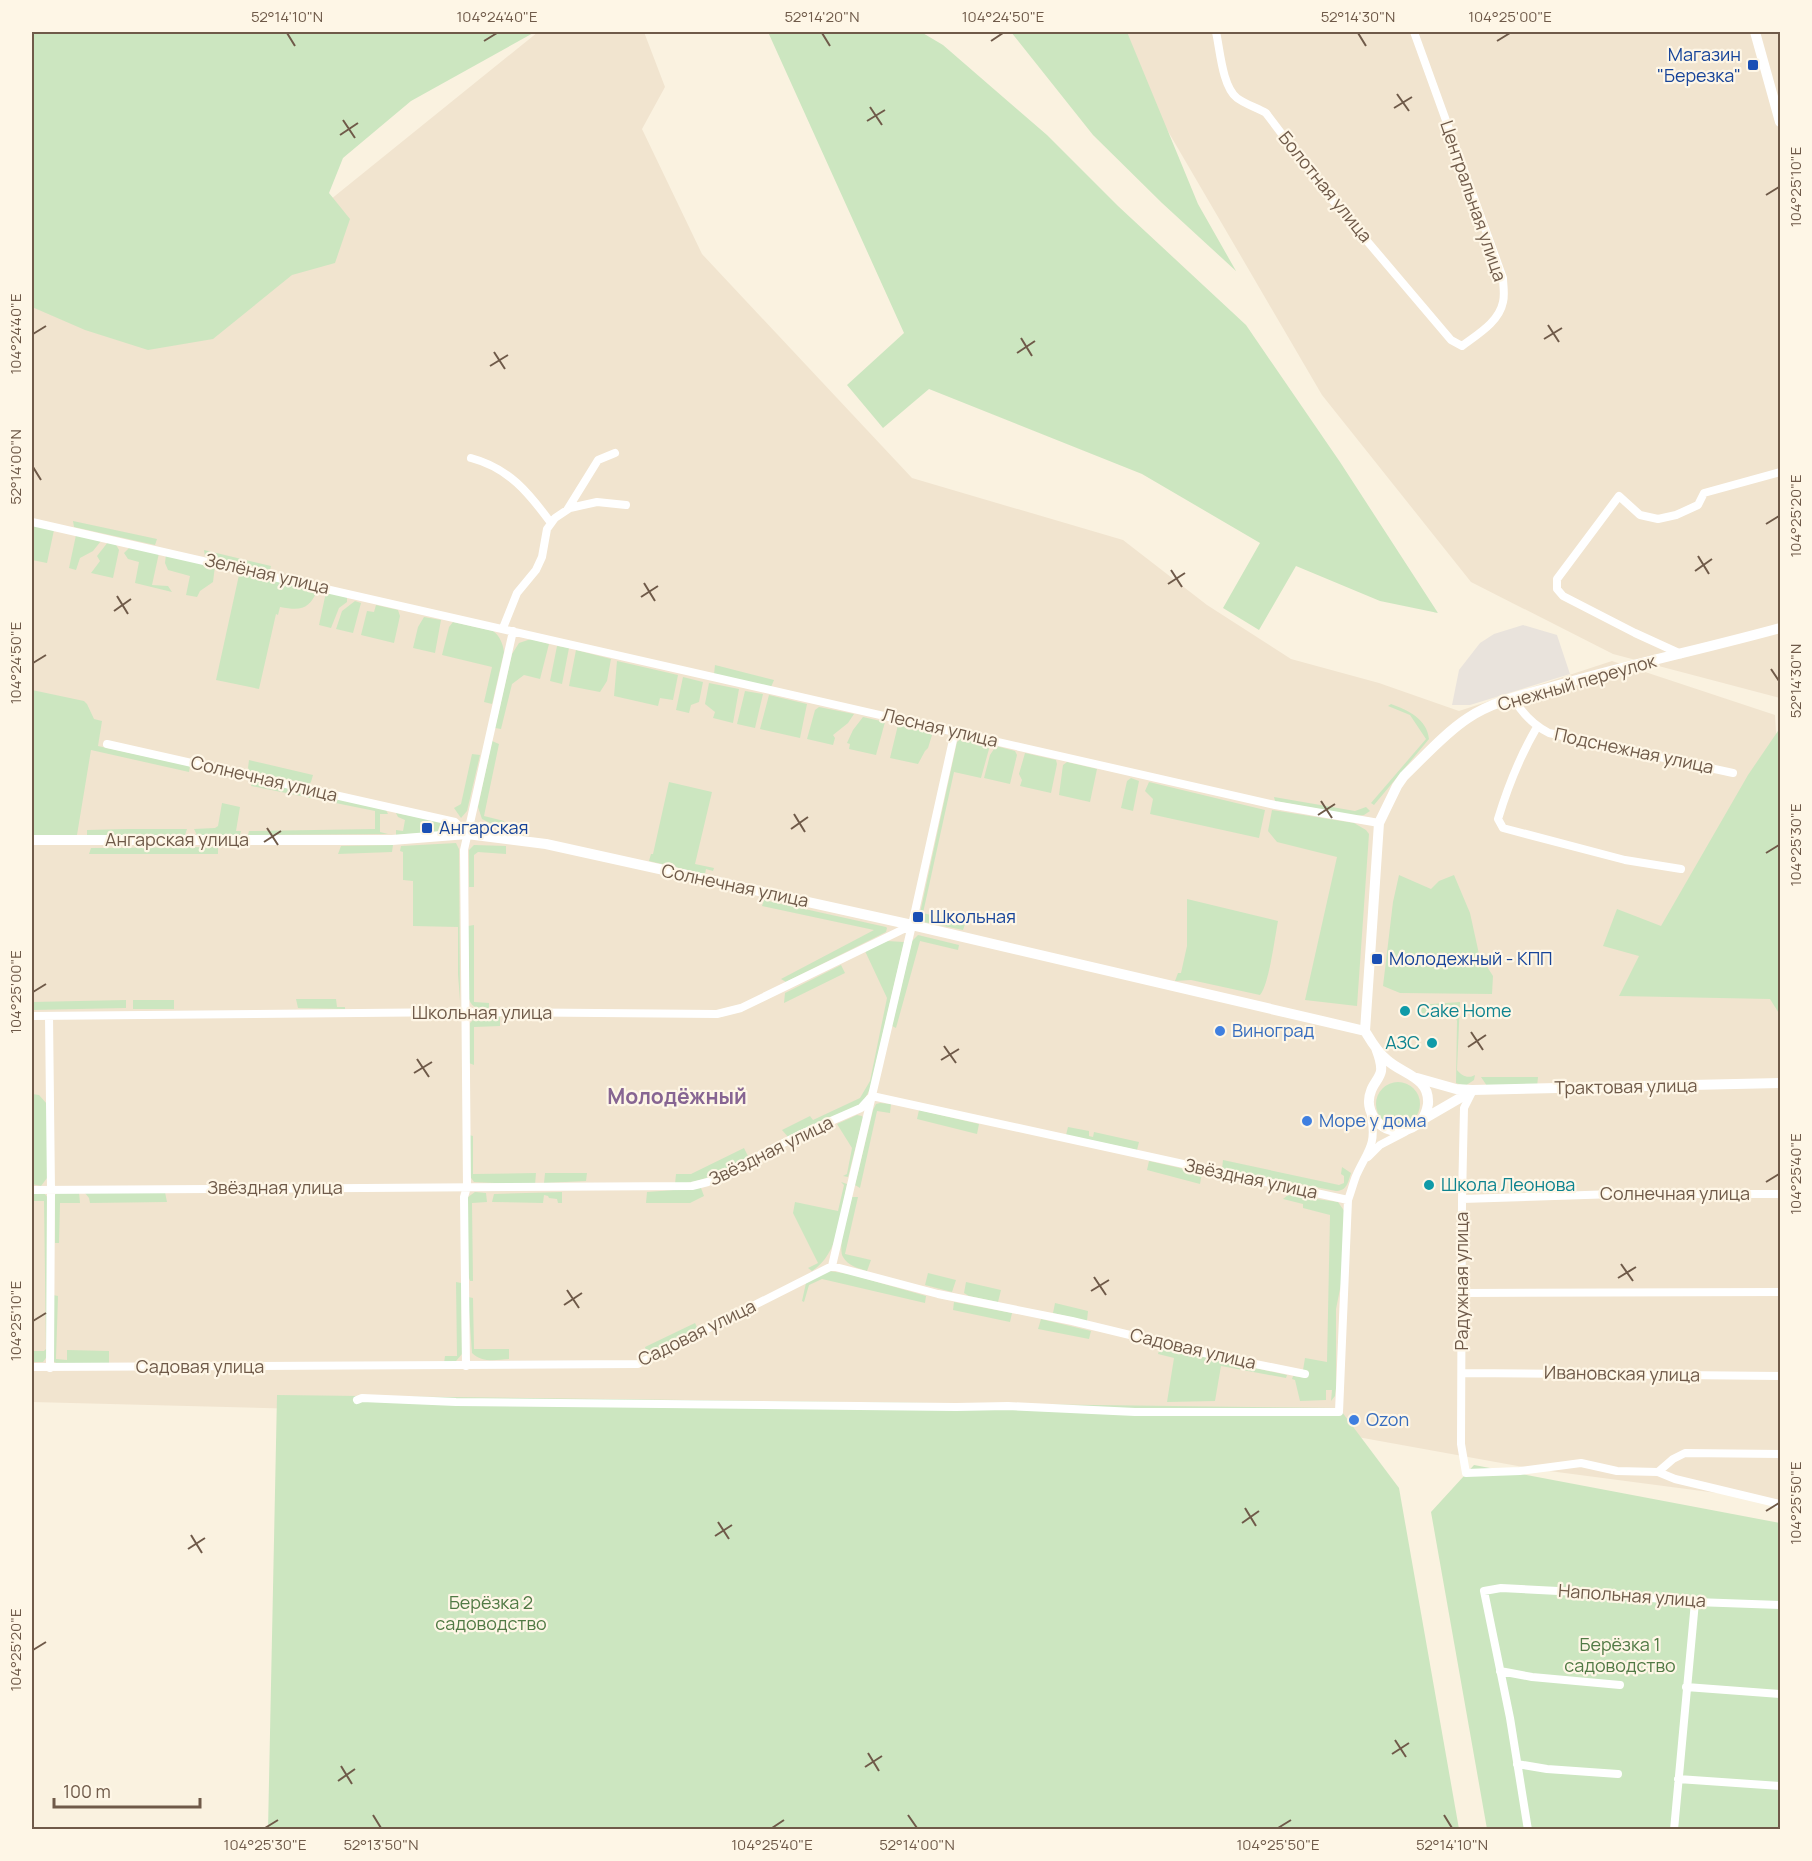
<svg xmlns="http://www.w3.org/2000/svg" width="1812" height="1861" viewBox="0 0 1812 1861" font-family="Manrope,sans-serif">
<rect width="100%" height="100%" fill="#faf2e0"/>
<path fill="#f1e4cf" d="M538,32H644L665,87L642,129L702,254L912,478L1123,540L1207,605L1291,659L1379,683L1459,711L1612,661L1775,715L1780,804V1503L1763,1499L1534,1469L1352,1436L32,1402V293L320,208Z
M1110,32H1780V698L1613,654L1471,582L1322,395Z"/>
<path fill="#e9e3dc" d="M1523,625L1557,635L1570,674L1470,705H1452L1459,670L1480,643L1494,634Z"/>
<path fill="#cce6c0" d="M32,32H535L411,101L343,158L329,193L350,219L335,263L292,275L213,339L148,350L85,330L32,307Z
M768,32H921L943,45L1047,135L1118,206L1246,325L1340,462L1438,613L1380,601L1296,566L1259,630L1223,608L1260,543L1142,474L929,389L883,428L847,385L904,333Z
M1011,32H1127L1198,204L1236,271L1162,203L1093,135Z
M73,521L157,539L155,545L74,527Z
M32,525L54,530L47,563L32,560Z
M76,535L101,541L93,551L80,558L76,570L69,568Z
M108,542L115,543L119,550L113,578L91,573L100,561L97,556Z
M130,547L159,553L152,585L168,586L172,592L135,583L139,562L128,559L124,553Z
M204,550L271,566L270,570L205,556Z
M166,554L215,566L213,582L200,591L197,597L186,595L190,576L168,570L165,563Z
M242,572L318,589C309,610 301,611 280,607L278,615L276,614L259,689L216,680L239,575Z
M326,592L347,597V602L339,608L331,628L319,625Z
M355,601L361,603L353,633L336,629L342,611Z
M376,605L398,610L400,616L394,643L361,635L367,611L374,612Z
M424,617L441,620L435,653L413,648L418,627Z
M453,622L493,631C500,636 503,644 504,652L492,704L484,702L492,667L442,655L449,627Z
M531,639L549,644L540,679L524,675L512,684L501,729L495,728L512,654L519,643Z
M557,646L569,648L562,684L550,681Z
M576,650L611,659L607,681L600,692L569,686Z
M617,661L678,675L673,700L660,698L658,706L614,696Z
M715,665L774,680L771,687L714,674Z
M683,677L703,682L699,702L691,705L689,713L676,710Z
M709,683L739,689L733,723L713,718L715,712L705,704Z
M32,690L84,701L87,704L94,719L102,721L98,746L190,766L189,772L91,750L77,835H32Z
M745,691L763,694L755,728L737,724Z
M769,695L807,704L800,738L760,729Z
M1391,704C1408,710 1427,719 1429,739L1374,805L1371,803L1426,739L1410,715L1388,706Z
M819,707L854,714L848,723L833,735L835,738L833,745L807,739L815,710Z
M863,717L885,722L876,755L849,749L850,744L847,743L853,730Z
M898,725L930,732L932,735L928,748L925,751L918,764L890,758Z
M1780,728V1015L1770,999L1619,996L1639,956L1603,946L1617,909L1661,926L1748,775Z
M963,737L987,744L989,749L981,778L954,772L923,913L965,924L963,930L924,922L920,913L957,742Z
M492,741L499,744L484,816L504,821L502,829L482,819L478,807Z
M996,746L1015,751L1017,755L1010,784L984,778L990,755Z
M1025,753L1056,760L1057,764L1051,793L1020,786L1022,780L1019,774Z
M472,754L480,755L467,811L461,818L454,808L461,804Z
M249,760L313,775L311,782L309,784L250,771L248,768Z
M1067,762L1097,769L1090,802L1059,795L1063,765Z
M1131,778L1139,781L1133,811L1121,808L1127,781Z
M253,780L386,810L388,814H380V832L388,834L248,835L249,831L375,829V811L251,786Z
M669,782L712,792L695,864L714,868L713,871L706,869L705,874L649,861L651,854H653Z
M1149,782L1265,810L1259,838L1150,814L1153,799L1145,791Z
M1274,797L1355,811L1366,807L1370,811L1364,815L1356,816L1275,801Z
M222,803L240,807L236,831H241L240,835H197L194,829L215,828L218,826Z
M1272,810L1354,823L1366,830L1369,834L1357,1006L1305,1000L1337,857L1277,842L1268,831Z
M396,813L438,821L450,826L451,831L396,835V830L403,831L405,820L398,817Z
M128,829H187L185,835H87V830Z
M456,843L459,849L460,1001L458,974V927L413,926V881L403,880V852L400,851L401,846Z
M393,845L392,852L338,854L341,846Z
M474,845L506,846V854L478,852L474,855V887H469V850Z
M218,847V854H89L91,848Z
M1399,875L1431,889L1439,881L1454,875L1470,913L1479,954L1493,976L1492,994L1400,993L1383,986L1393,902Z
M1187,899L1278,921C1275,936 1269,985 1260,995L1191,980L1175,981L1178,973H1181L1187,946Z
M764,900L886,927L887,928L886,932L786,982L781,979L874,930L762,906Z
M474,925V1002L489,1003V1009C480,1009 472,1009 469,999L468,926Z
M918,935L959,945L958,950L920,941L896,1028L892,1026L912,941Z
M887,941L904,942L870,1089L862,1104L789,1138L782,1130L810,1116L813,1120L860,1098L870,1081L887,998L865,951Z
M841,965L845,973L784,1003L785,993Z
M296,999H336L337,1007H345V1009L298,1008Z
M126,1000V1008L32,1010V1002Z
M133,1000H174V1009H133Z
M1460,1002L1457,1070C1462,1076 1468,1079 1475,1075L1474,1080L1465,1086L1456,1083L1457,1021L1455,1015L1434,1017L1418,1014V1005Z
M477,1016L500,1017V1026L474,1027V1065L469,1063L470,1023Z
M1481,1077H1538L1537,1087L1487,1086Z
M1376 1104a22 22 0 1 1 44 0a22 22 0 1 1-44 0Z
M32,1094L39,1095L47,1104V1178L41,1186L32,1184Z
M880,1103L891,1104L890,1113L877,1111L860,1188L855,1185L873,1110L876,1104Z
M919,1110L979,1124L977,1134L917,1119Z
M857,1115L862,1116L863,1118L848,1177L843,1176L847,1174L852,1148L837,1124Z
M1068,1127L1089,1131V1136L1093,1137L1094,1132L1139,1142L1137,1150L1066,1135Z
M469,1135L473,1136V1174L536,1173L535,1185L474,1182L469,1175Z
M744,1148L749,1158C725,1170 703,1183 675,1184L676,1174H691Z
M1223,1160L1339,1185L1344,1183V1176L1341,1174L1342,1167L1351,1173C1348,1182 1347,1191 1336,1191L1222,1169Z
M1149,1161L1202,1173L1200,1184L1147,1170Z
M545,1173H587L586,1181L544,1183Z
M841,1182L847,1184C841,1213 839,1254 812,1271L808,1268L818,1263L793,1213L795,1202L838,1211L844,1185Z
M701,1188L704,1196L690,1203H646L647,1192Z
M79,1192L80,1203H60L59,1243H55V1195L56,1193Z
M165,1192L167,1202L90,1203L89,1198L85,1193Z
M475,1192L486,1193L487,1202L472,1203L473,1281H470L468,1275L467,1201L468,1197Z
M562,1192V1203H558L557,1199L549,1198L548,1196L544,1195L543,1203L492,1202L494,1194Z
M32,1193H44L48,1198V1355L43,1362H32V1351H44L46,1349L44,1201H32Z
M1288,1195L1338,1202L1345,1212L1341,1284L1336,1309V1388L1335,1396L1331,1401L1332,1390H1326V1400L1300,1401L1295,1380L1292,1379L1293,1376L1307,1378L1308,1371L1303,1370L1305,1358L1327,1362L1330,1215L1303,1208V1204L1283,1199Z
M852,1197H858L845,1254L871,1260L867,1271C858,1268 848,1266 843,1257C837,1248 849,1209 852,1197Z
M829,1271L849,1274L926,1296L925,1303L822,1279L809,1285L804,1302L802,1301L806,1283Z
M928,1273L956,1280L952,1292L925,1285Z
M456,1282L461,1283L462,1354L456,1361L444,1363L445,1356H457Z
M966,1282L1001,1290L998,1302L969,1296L964,1293Z
M53,1295L58,1296L56,1359L67,1360V1350L109,1351V1364L56,1363L53,1361Z
M468,1297L473,1298L474,1349H509V1359C496,1360 482,1363 472,1353Z
M954,1302L1012,1313L1010,1322L953,1310Z
M1055,1303L1088,1311L1087,1321L1053,1313Z
M1041,1319L1091,1331L1089,1339L1038,1329Z
M695,1323L698,1329L650,1354L646,1352L645,1347Z
M1160,1347L1287,1375L1286,1378L1221,1366L1215,1401L1167,1402L1174,1358L1158,1354Z
M277,1395L1339,1408L1399,1488L1459,1829L268,1830Z
M1474,1465L1780,1523V1829H1487L1431,1512Z"/>
<g fill="none" stroke-linecap="round" stroke-linejoin="round">
<path stroke="#fff" stroke-width="8" d="M1216,32C1220,49 1222,86 1237,98C1243,103 1257,108 1266,113L1328,195L1451,340L1462,346C1478,334 1499,322 1503,302C1505,294 1503,285 1503,278L1414,32
M471,458C509,468 529,493 551,523
M567,510L598,460L615,453
M32,522L1275,805L1379,823
M503,628L517,593L536,570L542,557L547,529L555,518L570,508L597,502L626,505
M1681,654L1635,633L1563,596L1557,589V579L1619,496L1640,515L1658,519L1676,515L1698,505L1704,493L1780,472
M1513,698C1522,713 1533,725 1549,733L1733,773
M1537,727C1520,756 1508,786 1498,819L1503,828L1625,860L1681,869
M107,744L455,822L467,834
M32,1016L465,1012L717,1014L741,1008L912,925
M49,1016L51,1190L50,1368
M1472,1092L1464,1108L1462,1199L1461,1444L1466,1473L1520,1471L1581,1463L1617,1471L1658,1472L1675,1479L1780,1504
M1368,1157L1380,1145L1405,1132
M32,1190L692,1186L708,1182L799,1135L861,1108L872,1096L1348,1200
M1462,1199L1616,1194H1780
M832,1266L912,925L955,731
M1462,1293L1780,1292
M466,1366L464,1197L467,1187L464,850L513,631
M32,1367L638,1364L832,1266L938,1294L1072,1321L1221,1357L1305,1374
M1463,1373L1780,1376
M357,1400L362,1398L456,1402L956,1407L1008,1406L1135,1412H1339L1348,1200C1351,1192 1353,1184 1356,1176C1367,1151 1377,1146 1371,1116
M1658,1472L1673,1459L1685,1453L1780,1454
M1500,1671L1532,1677L1620,1685
M1686,1687L1780,1694
M1517,1764L1547,1769L1618,1774
M1678,1779L1780,1786
M1528,1830L1510,1718L1484,1591L1501,1588L1597,1593L1695,1602L1780,1605
M1674,1830L1695,1602"/>
<path stroke="#fff" stroke-width="10" d="M1755,32L1780,122
M32,840H392L467,834L546,844L912,925L1365,1031
M1365,1031L1379,823L1397,786L1404,776C1424,757 1445,733 1468,718C1495,700 1528,694 1559,685C1632,664 1707,648 1780,628
M1365,1031C1371,1041 1377,1052 1387,1060C1402,1074 1430,1077 1428,1104C1427,1110 1425,1116 1421,1121C1416,1126 1408,1130 1401,1131C1380,1133 1363,1111 1371,1091C1373,1084 1380,1078 1381,1071C1382,1063 1379,1056 1376,1048
M1417,1078L1456,1089L1472,1090L1780,1083
M1422,1120L1472,1091"/>
</g>
<path fill="none" stroke="#6f5a49" stroke-width="2" d="M287,33L295,46M822,33L830,46M1358,33L1366,46M484,41L497,33M991,41L1003,33M1497,41L1510,33M1397,94L1409,111M870,107L882,125M1394,108L1412,97M343,120L355,138M867,121L885,110M340,135L358,123M1766,195L1779,187M1548,325L1559,342M33,334L46,326M1021,338L1032,356M1544,339L1562,328M494,352L505,369M1017,353L1035,341M490,366L508,355M33,467L41,480M1766,524L1779,516M1698,556L1709,574M1171,570L1182,587M1695,571L1712,559M644,583L655,601M1168,584L1185,573M117,596L128,614M641,597L658,586M114,611L131,599M33,663L46,655M1771,669L1779,681M1321,801L1332,818M794,814L805,832M1318,815L1335,804M267,828L278,845M791,829L808,817M264,842L281,831M1766,853L1779,845M33,992L46,984M1471,1032L1483,1050M944,1046L956,1063M1468,1047L1486,1035M417,1059L429,1077M941,1060L959,1049M414,1073L432,1062M1766,1182L1779,1174M1621,1264L1633,1281M1094,1277L1106,1295M1618,1278L1636,1267M567,1290L579,1308M1091,1291L1109,1280M564,1305L582,1293M33,1321L46,1313M1245,1508L1256,1526M1766,1511L1779,1503M718,1522L729,1539M1242,1523L1259,1511M191,1535L202,1553M715,1536L732,1525M188,1549L205,1538M33,1650L46,1642M1395,1740L1406,1757M868,1753L879,1771M1392,1754L1409,1743M341,1766L352,1784M865,1767L882,1756M338,1781L355,1769M373,1815L381,1828M908,1815L917,1828M1444,1815L1452,1828M265,1828L278,1820M772,1828L784,1820M1278,1828L1291,1820"/>
<g fill="#1a4fb4" stroke="#fef6e6" stroke-width="2">
<rect x="1747" y="59" width="12" height="12" rx="3"/>
<rect x="421" y="822" width="12" height="12" rx="3"/>
<rect x="912" y="911" width="12" height="12" rx="3"/>
<rect x="1371" y="953" width="12" height="12" rx="3"/>
</g>
<g fill="#0f9aa8" stroke="#fef6e6" stroke-width="2">
<circle cx="1405" cy="1011" r="6"/>
<circle cx="1432" cy="1043" r="6"/>
<circle cx="1429" cy="1185" r="6"/>
</g>
<g fill="#3f7fe0" stroke="#fef6e6" stroke-width="2">
<circle cx="1220" cy="1031" r="6"/>
<circle cx="1307" cy="1121" r="6"/>
<circle cx="1354" cy="1420" r="6"/>
</g>
<g text-anchor="middle" stroke-width="4.5" stroke-linejoin="round" paint-order="stroke">
<g font-size="18" fill="#164399" stroke="#fef6e6" text-anchor="start">
<text x="1741" y="61" text-anchor="end">Магазин<tspan x="1741" dy="21">"Березка"</tspan></text>
<text x="439" y="834">Ангарская</text>
<text x="930" y="923">Школьная</text>
<text x="1389" y="965">Молодежный - КПП</text>
</g>
<g font-size="18" fill="#6f5a49" stroke="#fef6e6">
<text transform="translate(1325 187) rotate(51)" y="6">Болотная улица</text>
<text transform="translate(1473 201) rotate(71)" y="6">Центральная улица</text>
<text transform="translate(267 574) rotate(13)" y="6">Зелёная улица</text>
<text transform="translate(1577 683) rotate(-16)" y="6">Снежный переулок</text>
<text transform="translate(940 728) rotate(13)" y="6">Лесная улица</text>
<text transform="translate(1634 751) rotate(12)" y="6">Подснежная улица</text>
<text transform="translate(264 779) rotate(13)" y="6">Солнечная улица</text>
<text x="177" y="846">Ангарская улица</text>
<text transform="translate(735 886) rotate(12)" y="6">Солнечная улица</text>
<text x="482" y="1019">Школьная улица</text>
<text transform="translate(1626 1087) rotate(-1)" y="6">Трактовая улица</text>
<text transform="translate(771 1151) rotate(-26)" y="6">Звёздная улица</text>
<text transform="translate(1251 1179) rotate(12)" y="6">Звёздная улица</text>
<text x="275" y="1194">Звёздная улица</text>
<text x="1675" y="1200">Солнечная улица</text>
<text transform="translate(1462 1281) rotate(-90)" y="6">Радужная улица</text>
<text transform="translate(697 1333) rotate(-26)" y="6">Садовая улица</text>
<text transform="translate(1193 1349) rotate(13)" y="6">Садовая улица</text>
<text x="200" y="1373">Садовая улица</text>
<text transform="translate(1622 1374) rotate(1)" y="6">Ивановская улица</text>
<text transform="translate(1632 1596) rotate(4)" y="6">Напольная улица</text>
</g>
<g font-size="18" fill="#0d838f" stroke="#fef6e6" text-anchor="start">
<text x="1417" y="1017">Cake Home</text>
<text x="1420" y="1049" text-anchor="end">АЗС</text>
<text x="1441" y="1191">Школа Леонова</text>
</g>
<g font-size="18" fill="#366cbe" stroke="#fef6e6" text-anchor="start">
<text x="1232" y="1037">Виноград</text>
<text x="1319" y="1127">Море у дома</text>
<text x="1366" y="1426">Ozon</text>
</g>
<g font-size="18" fill="#517a45" stroke="#fef6e6">
<text x="491" y="1609">Берёзка 2<tspan x="491" dy="21">садоводство</tspan></text>
<text x="1620" y="1651">Берёзка 1<tspan x="1620" dy="21">садоводство</tspan></text>
</g>
<g font-size="21" font-weight="bold" fill="#876592" stroke="#fef6e6">
<text x="677" y="1104">Молодёжный</text>
</g>
</g>
<rect width="1812" height="1861" fill="none" stroke="#fef6e6" stroke-width="66"/>
<path d="M54 1798v9h146v-9" fill="none" stroke="#6f5a49" stroke-width="3"/>
<text x="63" y="1798" font-size="18" fill="#6f5a49" stroke="#fef6e6" stroke-width="4.5" paint-order="stroke">100 m</text>
<rect x="33" y="33" width="1746" height="1795" fill="none" stroke="#6f5a49" stroke-width="2"/>
<g font-size="15" text-anchor="middle" fill="#6f5a49">
<text x="287" y="22">52°14'10"N</text>
<text x="497" y="22">104°24'40"E</text>
<text x="822" y="22">52°14'20"N</text>
<text x="1003" y="22">104°24'50"E</text>
<text x="1358" y="22">52°14'30"N</text>
<text x="1510" y="22">104°25'00"E</text>
<text transform="translate(1796 187) rotate(-90)" y="5">104°25'10"E</text>
<text transform="translate(16 334) rotate(-90)" y="5">104°24'40"E</text>
<text transform="translate(16 467) rotate(-90)" y="5">52°14'00"N</text>
<text transform="translate(1796 516) rotate(-90)" y="5">104°25'20"E</text>
<text transform="translate(16 663) rotate(-90)" y="5">104°24'50"E</text>
<text transform="translate(1796 681) rotate(-90)" y="5">52°14'30"N</text>
<text transform="translate(1796 845) rotate(-90)" y="5">104°25'30"E</text>
<text transform="translate(16 992) rotate(-90)" y="5">104°25'00"E</text>
<text transform="translate(1796 1174) rotate(-90)" y="5">104°25'40"E</text>
<text transform="translate(16 1321) rotate(-90)" y="5">104°25'10"E</text>
<text transform="translate(1796 1503) rotate(-90)" y="5">104°25'50"E</text>
<text transform="translate(16 1650) rotate(-90)" y="5">104°25'20"E</text>
<text x="265" y="1850">104°25'30"E</text>
<text x="381" y="1850">52°13'50"N</text>
<text x="772" y="1850">104°25'40"E</text>
<text x="917" y="1850">52°14'00"N</text>
<text x="1278" y="1850">104°25'50"E</text>
<text x="1452" y="1850">52°14'10"N</text>
</g>
</svg>
